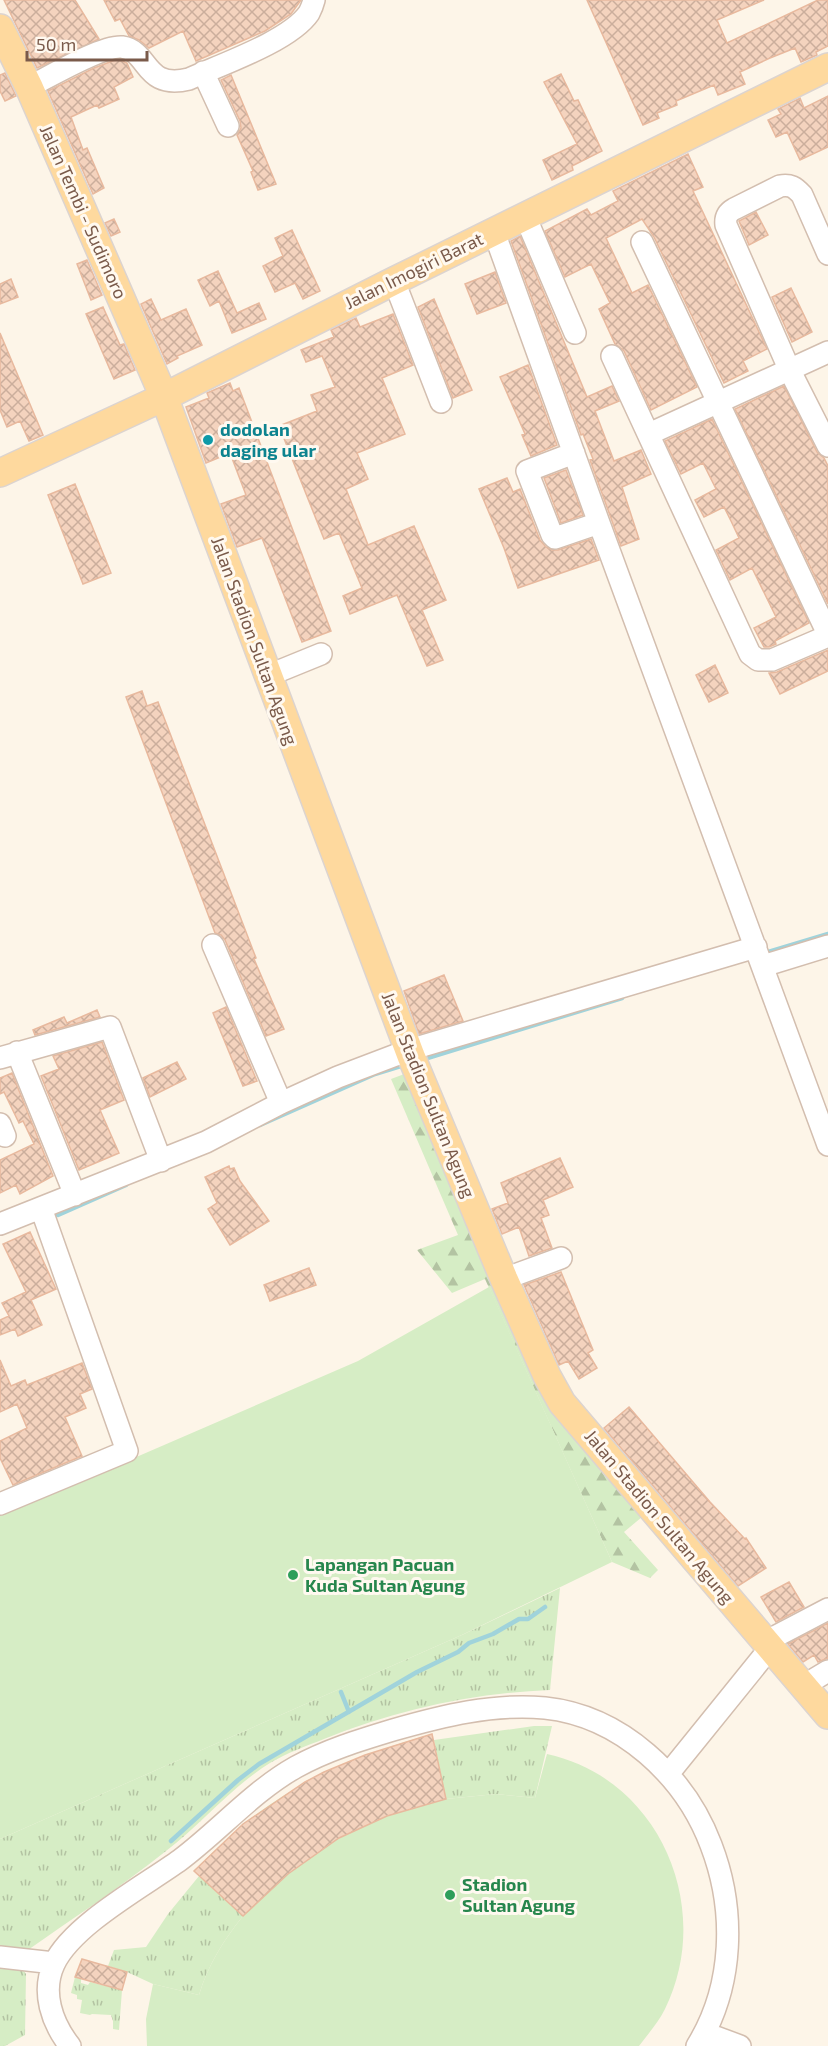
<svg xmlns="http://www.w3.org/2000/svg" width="828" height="2046" viewBox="0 0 828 2046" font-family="'Exo 2',sans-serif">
<defs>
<pattern id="grass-tufts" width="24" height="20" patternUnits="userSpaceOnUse" patternTransform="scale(1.5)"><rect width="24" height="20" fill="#d6edc5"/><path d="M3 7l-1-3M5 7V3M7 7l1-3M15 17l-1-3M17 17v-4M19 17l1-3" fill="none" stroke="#b3c3a2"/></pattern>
<pattern id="forest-firs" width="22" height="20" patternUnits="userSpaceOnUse" patternTransform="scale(1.5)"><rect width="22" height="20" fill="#d6edc5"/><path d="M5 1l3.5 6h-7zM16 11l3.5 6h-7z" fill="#b3c3a2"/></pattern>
<pattern id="building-cross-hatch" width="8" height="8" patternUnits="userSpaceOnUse" patternTransform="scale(1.5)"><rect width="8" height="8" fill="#f4d3be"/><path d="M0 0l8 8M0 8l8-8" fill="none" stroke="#cbae9c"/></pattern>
</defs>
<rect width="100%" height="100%" fill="#fdf5e8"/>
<path fill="url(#grass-tufts)" d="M560,1588L550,1690C473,1693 396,1710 324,1739C306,1746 287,1753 270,1763C231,1787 202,1824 166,1851C121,1887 72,1919 25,1952L0,1953V1839L464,1634Z
M534,1726H552L535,1798L496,1794L446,1799L434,1740Z
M199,1876L243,1916C223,1941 208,1965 199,1995L153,1984L127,1972L108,1966L114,1950L146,1947L168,1914Z
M0,1962L20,1966L26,1974L25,2035L5,2046H0Z
M75,1977L81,1979V1983L88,1985L90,1982L122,1990L119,2030L113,2029V2021L111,2015L92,2014L90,2015L80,2013L82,2000L77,1999V1995L71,1993Z"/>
<path fill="url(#forest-firs)" d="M407,1073L472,1227L642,1517L624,1532L658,1570L650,1578L612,1562L485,1279L452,1293L417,1250L458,1235L391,1079Z"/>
<path fill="#d6edc5" d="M489,1287L612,1562L464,1634L0,1839V1516L358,1361Z
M432,1734L446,1799L496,1794L535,1798L547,1754C659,1778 715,1907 665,2009C658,2023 648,2034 639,2046H147L146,2019L153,1984L199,1995C208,1965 223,1941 243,1916L194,1871C210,1855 226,1839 244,1824C299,1779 364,1753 432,1734Z"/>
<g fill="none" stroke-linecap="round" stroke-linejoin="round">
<path stroke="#a0d3db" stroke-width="4.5" d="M765,953L828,934
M421,1060L622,998
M260,1125L375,1074L404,1065
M58,1215L126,1185
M341,1692L349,1712
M171,1841L238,1780L259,1764L417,1672L458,1652L469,1643L493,1634L519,1619H528L545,1607"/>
</g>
<path fill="url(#building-cross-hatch)" stroke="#e8b99e" stroke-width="1.5" d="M4,0H75L99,39L37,68Z
M104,0H301L291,14L265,31L196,61L183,31L149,48L139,40L129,36L120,19L115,21Z
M587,0H764L717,20L727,43L818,0H828V46L816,52L817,55L801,62L795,48L770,58L740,72L745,84L718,95L714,85L676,101L677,105L657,113L659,118L643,125Z
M115,60H120L127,63L133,77L114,87L119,99L99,108L97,105L71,117L83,150L87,148L104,188L93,194L48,91L94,68Z
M5,73L16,96L5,101L0,91V75Z
M561,74L574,101L578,100L602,151L572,166L573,170L552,180L543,160L577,144L544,82Z
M231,75L276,184L258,190L251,172L253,171L237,135L241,128L240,121L221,80Z
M828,96V147L800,160L787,132L776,137L768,120L781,114L778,109L800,98L804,108Z
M688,154L703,187L693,191L767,349L743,361L748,371L724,383L654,237L642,219L606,238L632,293L648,285L697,387L651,410L624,351L615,344L599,309L610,303L591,264L565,277L545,231L587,209L591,215L618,201L613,191Z
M756,212L768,235L749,245L739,221Z
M114,219L120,232L111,236L105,223Z
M292,230L320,291L303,299L295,283L275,292L263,266L283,256L275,238Z
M520,236L587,397L612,386L619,401L595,411L614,461L641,450L651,474L622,487L639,539L621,546L590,460L593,459L583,434L581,435L511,241Z
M87,260L102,295L91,300L77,264Z
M218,271L237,313L259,303L266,319L232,333L219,301L210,306L198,280Z
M495,272L506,303L477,314L465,284Z
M11,279L18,297L0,304V284Z
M791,288L812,332L792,342L772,297Z
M151,299L161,320L186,309L202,345L177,356L178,358L167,364L141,304Z
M434,299L472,390L453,398L418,307Z
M103,307L120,345L124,344L135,370L114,379L86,314Z
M393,314L413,365L382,378L405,434L357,453L368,479L346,489L368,545L414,526L446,600L422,610L443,660L427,666L397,595L350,614L343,596L362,588L339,533L324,539L279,426L317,411L311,395L335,387L322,356L306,362L301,350L334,337L331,330L356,318L360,327Z
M0,333L43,435L29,441L20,421L7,427L0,410Z
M528,365L557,445L531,456L522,435L525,434L500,377Z
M230,383L233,391L239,388L331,631L302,642L262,538L237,547L221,504L246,495L230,453L206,463L186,407L209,398L207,393Z
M784,386L817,452L824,458L828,466V604L735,409Z
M712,419L809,623L775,641L776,644L769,647H764L754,628L776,617L752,568L730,580L716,550L739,538L731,521L724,507L704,517L695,500L716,489L703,463L681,474L665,441Z
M566,470L583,515L561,523L544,478Z
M507,478L513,492L520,489L540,540L546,547L552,550H558L591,539L599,560L518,588L504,548L479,489Z
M75,484L111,573L83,584L48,495Z
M828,650V671L780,694L769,673L777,672Z
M715,665L728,693L709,702L696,675Z
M142,691L147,706L158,702L256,958L254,959L284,1029L266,1036L225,940L221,935L215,933L126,697Z
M444,975L463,1021L419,1034L404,991Z
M226,1007L257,1081L243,1086L213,1013Z
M97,1010L100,1017L35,1035L33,1030L64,1017L67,1023Z
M102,1042L124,1100L100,1110L119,1153L79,1170L41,1076L59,1069L53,1056Z
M177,1062L186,1079L150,1097L143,1078Z
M12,1073L53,1176L20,1194L16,1185L0,1193V1160L34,1144L23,1121L19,1123L4,1092L0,1094V1078Z
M560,1158L573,1187L543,1200L549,1215L541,1218L552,1248L529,1256L519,1227L502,1234L492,1209L508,1203L501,1183Z
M229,1166L230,1169L234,1168L240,1181L269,1221L230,1245L208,1209L217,1203L205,1177Z
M30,1232L56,1289L31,1300L42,1325L18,1336L15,1329L0,1335V1320L9,1316L2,1303L26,1292L3,1244Z
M309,1268L316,1285L270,1301L264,1285Z
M561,1272L593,1350L588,1353L597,1368L579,1379L568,1361L559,1365L524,1285Z
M0,1360L11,1386L25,1380L27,1385L82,1363L92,1389L80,1394L86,1408L65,1417L82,1456L13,1485L0,1458V1441L27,1428L17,1404L0,1412Z
M629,1407L710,1502L745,1539L746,1538L766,1568L738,1586L604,1428Z
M789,1582L804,1607L776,1622L761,1597Z
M828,1623V1658L818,1662L814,1655L803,1662L788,1644Z
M432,1734L446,1799L387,1816L339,1838L288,1874L243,1916L194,1871L243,1824L305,1782L324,1772L365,1755Z
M82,1959L127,1972L122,1990L75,1977Z"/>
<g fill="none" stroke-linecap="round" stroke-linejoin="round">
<g stroke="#d3beaf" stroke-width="24">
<path id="minor" d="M203,72L228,126
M29,87C49,77 102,45 122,47C150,51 143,90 189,79C220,65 290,41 309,13C311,9 313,4 314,0
M525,216L575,333
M494,232L599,523L828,1145
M642,242L828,634
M828,254L802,195C795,187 790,184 780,186L734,209C727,213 725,217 726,225L790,371L828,446
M394,281L441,402
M612,356L750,654L758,660H772L828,636
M649,434L828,352
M574,453L527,471L552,535L555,538L599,523
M267,676L321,654
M213,945L281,1103
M763,966L828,946
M17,1052L75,1195
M0,1058L110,1027L161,1161
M0,1124L5,1136
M0,1224L206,1142L281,1103L338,1077L409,1050L756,947
M504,1279L561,1258
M0,1504L127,1451L41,1208
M765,1642L828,1609
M803,1686L828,1671
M669,1773L770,1648
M0,1957L54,1963
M705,2033L740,2046
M70,2046C52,2023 41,1992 54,1964C72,1925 144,1886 180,1860C220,1830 252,1792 296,1767C327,1750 360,1740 393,1730C442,1716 494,1703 545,1708C621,1716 685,1776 711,1845C736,1910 734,1986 697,2046"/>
</g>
<g stroke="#dcd4d0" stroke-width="30">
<path id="major" d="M0,28L29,87L164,397L411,1056L504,1279L547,1376L562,1403L828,1715
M0,473L164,397L394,281L828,67"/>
</g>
<use href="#minor" stroke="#fff" stroke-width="21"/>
<use href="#major" stroke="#fed99e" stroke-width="27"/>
</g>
<circle fill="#0f9aa8" stroke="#fff9f0" stroke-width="2" cx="208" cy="440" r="6"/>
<g fill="#2e9e5b" stroke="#fff9f0" stroke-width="2">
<circle cx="293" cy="1575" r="6"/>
<circle cx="450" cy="1895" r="6"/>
</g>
<g text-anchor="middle" stroke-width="6" stroke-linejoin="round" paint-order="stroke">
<g font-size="18" fill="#7a5a4a" stroke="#fff9f0">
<text transform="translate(83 212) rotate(66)" y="6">Jalan Tembi - Sudimoro</text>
<text transform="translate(414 271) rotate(-26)" y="6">Jalan Imogiri Barat</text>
<text transform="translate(254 641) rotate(70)" y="6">Jalan Stadion Sultan Agung</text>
<text transform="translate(428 1095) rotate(68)" y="6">Jalan Stadion Sultan Agung</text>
<text transform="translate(659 1517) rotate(50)" y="6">Jalan Stadion Sultan Agung</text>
</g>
<g font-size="18" font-weight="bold" fill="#0d838f" stroke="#fff9f0" text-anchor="start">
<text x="220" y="436">dodolan<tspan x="220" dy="21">daging ular</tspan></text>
</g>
<g font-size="18" font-weight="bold" fill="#27864d" stroke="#fff9f0" text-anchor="start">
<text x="305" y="1571">Lapangan Pacuan<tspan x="305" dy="21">Kuda Sultan Agung</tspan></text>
<text x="462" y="1891">Stadion<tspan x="462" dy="21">Sultan Agung</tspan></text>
</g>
</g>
<path d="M27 51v9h120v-9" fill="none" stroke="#7a5a4a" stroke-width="3"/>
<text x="36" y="51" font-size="18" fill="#7a5a4a" stroke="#fff9f0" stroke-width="4.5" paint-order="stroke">50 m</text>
</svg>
